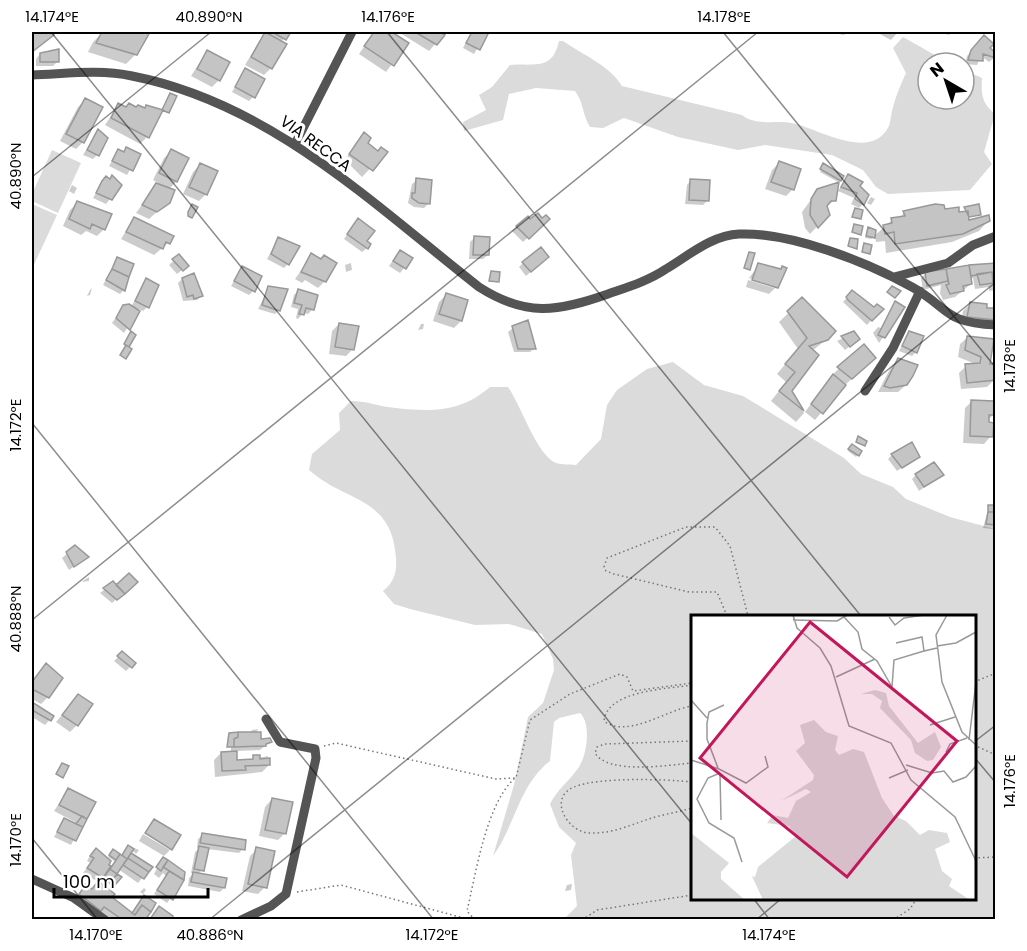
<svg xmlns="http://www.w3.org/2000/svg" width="1027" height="951" viewBox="0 0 1027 951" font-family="Poppins,sans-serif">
<rect width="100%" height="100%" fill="#fff"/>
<path fill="#dbdbdb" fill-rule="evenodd" d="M903,37L949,63H928V99H964V70L982,78C981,95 982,103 995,114L984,152L992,164L970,190L888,194L876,187L863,170L832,155L765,145L738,150L678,137L624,118L603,128L590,127C582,114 584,103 575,91L536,88L509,94L503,120L464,131L463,122L486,110L479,95L492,87L510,65C536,63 552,71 559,41H563C583,55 609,65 622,86L742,115C757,127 778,119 796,124C822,131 872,161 889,126C891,120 891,113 893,107C896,95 901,84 906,73L893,48Z
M52,150L81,163L58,213L32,201V194Z
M32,204L57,215L32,269Z
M673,362L704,385L743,396L758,405L844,458L861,474L893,487L906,499L950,517L995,529V919H564L577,906L571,855L576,843L559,827L550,804C557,790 567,783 576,771C587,759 592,724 580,713L559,718L554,722L550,761C519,785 515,826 493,856L514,785L528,717L543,703L554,670L553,659L542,634L509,624L475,625L410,609L394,604L383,591C394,582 397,573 396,558C392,496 346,503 309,470L312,454L340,430L339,413L351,401C365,401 375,405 388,407C427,412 459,414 490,387H508C522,407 536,454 556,463C562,465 570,464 576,465L601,439L607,405L617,390L647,369ZM974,616V898H692V616Z"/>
<path fill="#0003" d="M32,32H49L52,35L32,52Z
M103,32H149L136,54L126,64L88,52L93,42Z
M265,32H289L281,42L271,68L264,75L245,65Z
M374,32H389L407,44L386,72L359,54Z
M401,32H437L443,35L429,51L400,33Z
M471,32H487L474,54L463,48Z
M827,32H848L844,35Z
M876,32H898L891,40Z
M939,32H952L949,35Z
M979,42L996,56L989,62L981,56L977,65L965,64L967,56Z
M207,51L219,80L212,87L191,76Z
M40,54L58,61L53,66H36V59Z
M245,70L253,97L249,101L232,92Z
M169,97L168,112L161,111L147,137L140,144L105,125L118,105L126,108L129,105L162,111Z
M85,100L83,142L76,149L60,141L78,107Z
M98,131L97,155L93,159L83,155Z
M364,134L366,143L378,153L386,152L362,177L348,163L346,165L343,162Z
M127,149L139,155L127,175L109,166L118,151L122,153Z
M172,151L176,182L169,189L168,202L149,219L136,213L158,183L153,180L164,158Z
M779,163L793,189L786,196L765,189L772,170Z
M200,165L206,194L199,201L183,194L193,172Z
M823,165L842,176L838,182L820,172Z
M848,176L858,186L863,204L859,208L851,204L854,198L838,191Z
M417,180L429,203L424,208L414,207L408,203L412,184Z
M691,180L707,201L703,205L685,204L687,185Z
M102,182L121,185L106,204L93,198Z
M72,185L77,188L74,194L69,191Z
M818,190L835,200L825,207L828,215L810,234L805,228L802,212Z
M871,197L875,199L871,205L867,203Z
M77,203L104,229L97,236L86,231L81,235L63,226L70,210Z
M965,208L979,214L967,218L968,221H988L979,231L952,242L886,253L885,241L876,242L875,236L871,239L865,238L868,229L873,237L892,220L898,219L904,213L944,211L958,214L965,213Z
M134,218L172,236L168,243L154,255L121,239Z
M527,218L530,221L548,219L523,242L512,231Z
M354,224L367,248L362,252L344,239Z
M475,237L488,255L483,259H469L470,242Z
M278,239L288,264L284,268L267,259Z
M312,255L325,281L318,288L305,280L302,283L295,279Z
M179,256L182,270L177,274L169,265Z
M396,256L411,259L400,273L389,266Z
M117,259L124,290L120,294L103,285Z
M543,261L526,276L519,267L523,263Z
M351,263L352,270L346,272L345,265Z
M996,264V290L989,291V287L975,289L973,278L970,279L971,284L955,297L943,300L940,293L941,285L923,290L921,278L925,274Z
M759,265L776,287L769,294L746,287L748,280L774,288V285L749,278Z
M242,268L253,291L249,295L231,286Z
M182,279L201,296L197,300L183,301L178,283Z
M146,280L147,307L143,311L139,309L124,333L112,323L124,306L131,307Z
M92,288L90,295L87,296L90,290Z
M269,288L279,310L275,314L258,309Z
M298,291L312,310L308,314L303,313L298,319L296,318L298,309L291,307L294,295Z
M852,292L874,309H881L867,325L843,302Z
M446,295L461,321L454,328L433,321L439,302Z
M802,300L827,339L812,351L791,391L804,413L796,422L771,401L786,382L777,374L798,349L779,322Z
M896,303L903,308L879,343L873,333L878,327L881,328Z
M970,304L991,309L996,305V326L961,323L963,311Z
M339,324L353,349L346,356L329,354L332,331Z
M421,324H424L423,329L418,330Z
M513,328L535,348L530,352H514L508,332Z
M909,332L916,352L912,356L899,351Z
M854,333V343L845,350L837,341Z
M968,337L989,365L994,380L987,387L961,389L959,373L966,366L978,365L958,357L960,344Z
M863,346L867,365L844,386L815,420L805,412L832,375Z
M898,360L906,385L898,392H878L891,367Z
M972,401L994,414L987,421L991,436L984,444L963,443L965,408Z
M850,447L858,455L856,457L848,451Z
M892,455L918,457L897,471L888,459Z
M916,475H942L919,491L912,479Z
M989,506H996L993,529L983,528Z
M75,547L87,557L69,570L62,558Z
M89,577V581L82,582L84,580Z
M113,583L116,587L131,586L112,603L100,593Z
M122,653L134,663L126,671L114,661Z
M46,665L48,697L41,704L32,699V682Z
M78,696L77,725L70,732L56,722Z
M32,704L52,717L45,725L32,717Z
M258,729L256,733L260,740L270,742L260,750L235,751L236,762L268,756L269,765L262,772L215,777L214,760L221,753H230L231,749V746H227L228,736L250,734L252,730Z
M68,790L94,802L71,845L54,837L64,820L74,825L75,822L54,811Z
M272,799L285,833L278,840L259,836L265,807Z
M143,834L170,850L164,856L139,841Z
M203,835L243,849L239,853L207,849L202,870L198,874L224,888L220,892L188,886L189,878L194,873H191L195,852L200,848H197L198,839Z
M129,846L139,850L136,854L132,850L129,853L150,868L138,883L118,869L115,874L120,878L112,886L103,880L105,875L98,882L83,873L91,863L87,861L91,854L111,868L116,862L108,857L112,853L113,851L121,857Z
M257,849L265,887L258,894L242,891L250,856Z
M161,861L183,872L182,883L167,903L154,894L166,876L163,873L159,878L154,874Z
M98,883L110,898L131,914L140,901L143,920H105L96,913L92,917L73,902L80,893L91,890Z
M572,884L571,890L565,891L567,885Z
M144,888L146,890L143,894L140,892Z"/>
<path fill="#c4c4c4" stroke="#989898" stroke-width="1.5" d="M32,32H51L54,35L32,52Z
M102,32H150L137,55L96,43Z
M265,32L287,44L272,69L251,57Z
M272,32H291L286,40Z
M374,32H392L409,43L394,66L364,46Z
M415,32H440L445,35L437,45Z
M472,32H489L480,50L466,43Z
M984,35L994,44L990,48L996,53V58L983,54V61L968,60L971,50Z
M59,49V62H40V53Z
M207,50L230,62L220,81L197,69Z
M245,68L265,79L255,98L235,87Z
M170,93L177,96L169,113L162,110Z
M85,98L103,107L84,143L66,134Z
M118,103L126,107L129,103L136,107L138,105L145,108L146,105L163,110L149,138L111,118Z
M98,129L108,138L99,156L87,150Z
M364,132L371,138L368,143L378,151L381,147L388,152L373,171L349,154Z
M126,147L141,154L133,171L112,161L118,149L124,152Z
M171,149L189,158L177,182L159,173Z
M779,161L801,169L794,190L771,182Z
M200,163L218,171L207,195L189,187Z
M823,163L844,176L841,181L820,169Z
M848,174L863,182L860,186L869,195L864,205L855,199L857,193L841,187Z
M112,175L122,185L112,200L96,193L102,181L106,176L110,179Z
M416,178L432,180L430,204L419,203L412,198V193H415Z
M690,179L710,180L709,201L689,200Z
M839,182L836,201H831L827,206L830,215L818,228L810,215L811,199L817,189Z
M156,183L175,190L170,203L157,212L142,205Z
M77,201L112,214L105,230L92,224L90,229L69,219Z
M192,204L198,207L192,218L188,216V212Z
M935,204L944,205L945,209L959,207V212L968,211L969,220L989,215L990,221L963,234L895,244L894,232L885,234L883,225L892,223L891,218L905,216L903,211Z
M979,204L981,215L969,217L964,207Z
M855,208L863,210L861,219L852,217Z
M538,213L542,218L546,215L550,219L529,239L516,226L528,216L530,219Z
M134,217L174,236L170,244L166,242L163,249L126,232Z
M358,218L375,231L367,241L371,244L368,249L347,234Z
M854,224L863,226L861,235L852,232Z
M868,227L876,230L875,238L866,236Z
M474,236L490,237L489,255H473Z
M278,237L300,246L289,265L271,254Z
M850,238L858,239L857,249L848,246Z
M864,243L872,245L870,254L862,252Z
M541,247L549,257L531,272L522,262Z
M400,250L413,258L406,269L393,261Z
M749,252L755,253L750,270L744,268Z
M311,253L321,259L324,255L337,263L326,282L301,272Z
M179,254L189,266L183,271L172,259Z
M117,257L134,264L129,277L112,269Z
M758,263L781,269L782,266L787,268L778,288L752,280Z
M996,263V287L992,272L971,276L969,265Z
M969,265L972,284L963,286L964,291L950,294L946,285L949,284L946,269Z
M242,266L262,276L255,292L234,281Z
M112,269L129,277L125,291L106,280Z
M946,269L948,281L927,286L925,272Z
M491,271L500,272L499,282L489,281Z
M992,272L993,283L980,285L977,274Z
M194,273L203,296L194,299L193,295L187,297L182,278Z
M146,278L159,285L149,308L135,301Z
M268,286L288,289L280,311L262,305Z
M892,286L901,291L895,298L887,292Z
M298,289L318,295L314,310L306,308L304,315L299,314L302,305L294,303Z
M852,290L874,307L877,304L884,309L872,321L848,300L846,297Z
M446,293L468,300L462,321L439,314Z
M802,297L836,331L828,340L809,346L819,355L792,391L804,411L779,391L795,372L785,364L807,338L787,311Z
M895,301L905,307L885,338L878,335Z
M970,302L987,304V308H993L996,304V320L967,317Z
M129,304L140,311L130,330L116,318L123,305Z
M528,320L536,349H518L512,326Z
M339,323L359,326L354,350L335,347Z
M131,331L136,335L129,347L124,344Z
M854,331L860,339L850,347L841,336Z
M909,331L924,336L917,353L902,346Z
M967,336L994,339L990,364L994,363L996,380L967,383L965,364L980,363L981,357L965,350Z
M864,344L876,358L852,379L837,367Z
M126,345L132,349L126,359L120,355Z
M898,358L918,365L913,376L907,385L890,388L884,386Z
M833,374L846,385L823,414L811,404Z
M971,400L994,401L995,415H989V422L994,423L993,437L970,436Z
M858,436L867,441L865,446L856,442Z
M912,442L920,457L902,468L891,454Z
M852,444L862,451L859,456L848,449Z
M934,462L944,475L924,487L915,474Z
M988,505H996V512H988Z
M988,512H996V525L986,524Z
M75,545L89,557L74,567L66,552Z
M129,573L138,582L125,594L116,585Z
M113,581L125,594L117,600L103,588Z
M122,651L136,663L132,668L117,656Z
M46,663L63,678L49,698L32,689V682Z
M78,694L93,704L78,726L62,715Z
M32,702L54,716L51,721L32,710Z
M238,732V737L234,739V747H227L229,733Z
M238,732H261V739L270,738L272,742L266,744V746L234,747V739L238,737Z
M237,751V760L253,759V755H260V759L270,758V765L245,766L246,770L222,771L221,752Z
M62,763L69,766L63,778L56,774Z
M68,788L96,802L87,819L59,805Z
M272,798L293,802L286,834L265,830Z
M82,816L87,819L83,827L76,824Z
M64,818L83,827L76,841L57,832Z
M154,819L181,835L172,850L145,833Z
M202,833L246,840L245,850L200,843Z
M128,845L134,849L127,859L122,855Z
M199,846L209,848L204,871L194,869Z
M256,847L275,851L267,888L248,884Z
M96,848L111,861L109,865L111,866L103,878L87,868L94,858L90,856Z
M113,849L120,854L116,860L109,855Z
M131,853L153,867L149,872L128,858Z
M120,854L127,859L117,874L110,869Z
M163,857L168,860L161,871L156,867Z
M128,858L149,872L144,879L123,865Z
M168,860L185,872L184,880L163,867Z
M110,869L117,874L110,883L103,878Z
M169,871L184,880L173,900L157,890Z
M193,872L227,878L225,888L191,882Z
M117,874L122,877L115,885L111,882Z
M98,881L115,894L112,897L135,915L142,905L151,912L145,920H123L104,907L101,911L79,894L86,884L92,889Z
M144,895L156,903L151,912L142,905L135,915L132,913Z
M159,906L173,916L171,920L150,919Z"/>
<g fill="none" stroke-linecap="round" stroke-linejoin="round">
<path stroke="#767676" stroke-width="1.5" stroke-dasharray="1.5 3" stroke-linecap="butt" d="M727,616L717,592H689L614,574L606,571L604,567L607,558L686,527H715L730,546L748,616
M974,682L996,673
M692,685C668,689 607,690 604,721C627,739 666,710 692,706
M692,741L605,744L597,747L595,753C608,775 669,765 692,763
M974,745L996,755
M324,746L336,743L496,779L516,778L530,720L570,694L620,674L627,677L633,691L692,683
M692,782C665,779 598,777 574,787C547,798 568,833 590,833C613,834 632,824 652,818C665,814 679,812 692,808
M974,858L996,857
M297,892L341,885L471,920
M692,894V885
M475,920L467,911C476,873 486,804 515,778
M582,920L597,910L692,895
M893,920L910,909L917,898"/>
<path stroke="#545454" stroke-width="9" d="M32,75C65,74 99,69 132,76C270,103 372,203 479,287C526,317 557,312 608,294C628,287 648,281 666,269C688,256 712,235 739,234C791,232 867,262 912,287C950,308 943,323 996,325
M295,144L352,32
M894,277L948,263L973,245L996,236
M865,391L893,348L920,291
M32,879L74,898L105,920
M241,920L271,906L286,894L316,758L315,749L280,742L266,719"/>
</g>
<path fill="none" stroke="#000" stroke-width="1.5" stroke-opacity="0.45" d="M51,32L692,824M387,32L861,616M723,32L996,368M32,177L211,32M32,423L434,920M32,620L758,32M974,742L996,725M974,757L996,783M32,838L98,920M753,898L770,920M209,920L996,282M756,920L782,898"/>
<g text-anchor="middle" stroke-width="6" stroke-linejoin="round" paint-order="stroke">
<g font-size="16" fill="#000" stroke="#fff">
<text transform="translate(316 143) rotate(36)" y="6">VIA RECCA</text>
</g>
</g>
<g transform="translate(691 615)">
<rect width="285" height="285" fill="#fff"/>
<path d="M184,75L195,78L198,91L227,128L244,117L250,132L242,145L236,146L224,138L220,125L189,93L191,86L181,79H170ZM123,105L135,117L147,121L144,135L148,140L162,134L173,137L191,183L203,201L215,206L229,220L238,215L256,218L259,227L244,234L251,256L261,264L258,271L279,285H72L61,261L64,262L67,252L105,221L98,211L76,208L82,200L97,203L105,186L120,177L115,174L90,186L122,165L123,160L105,136L114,128L109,110ZM0,218L38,248L30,257V264L54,285H1Z" fill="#dbdbdb"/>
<path fill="none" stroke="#999" stroke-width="1.5" d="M102,0L106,13L129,33L140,51L158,111L200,128L220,165L264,202L285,246M256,0L245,20L251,67L271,117L285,130M153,2L167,17L171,34L186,46L201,72L203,45L233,36M198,2L204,10L213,3L233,0M102,5L146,6L156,0M205,28L231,22L233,36L246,33M246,31L265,28L285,17M145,62L184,44M0,85L16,103M239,110L264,102M278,125L285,67M255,137L259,129L276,123M0,145L28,154L55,168L77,152L74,141M215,150L241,158L253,156L262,167L275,162L285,151M27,153L16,124V108L18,97L33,90M29,158L17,163L6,184L18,208L43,223L51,247M29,159L30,205M198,163L217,155"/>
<path fill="#c2185b" fill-opacity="0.15" stroke="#c2185b" stroke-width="3" d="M119,7L266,126L156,262L9,143Z"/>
<rect width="285" height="285" fill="none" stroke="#000" stroke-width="3"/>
</g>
<rect width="1027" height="951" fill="none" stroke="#ffffff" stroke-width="66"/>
<g transform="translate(946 81) rotate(321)"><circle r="28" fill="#ffffff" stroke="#999999" stroke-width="1.5"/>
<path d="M0-4.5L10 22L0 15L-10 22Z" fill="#000000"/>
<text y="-9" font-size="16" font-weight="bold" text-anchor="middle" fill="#000000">N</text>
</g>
<path d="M54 888v9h154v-9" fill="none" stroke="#000000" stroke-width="3"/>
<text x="63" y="888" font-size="18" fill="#000000" stroke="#ffffff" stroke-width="4.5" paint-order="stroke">100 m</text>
<rect x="33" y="33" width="961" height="885" fill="none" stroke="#000" stroke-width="2"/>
<g font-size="15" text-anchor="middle" fill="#000">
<text x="52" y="22">14.174°E</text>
<text x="209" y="22">40.890°N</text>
<text x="388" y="22">14.176°E</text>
<text x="724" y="22">14.178°E</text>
<text transform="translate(16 176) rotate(-90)" y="5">40.890°N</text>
<text transform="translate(1010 366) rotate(-90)" y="5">14.178°E</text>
<text transform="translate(16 425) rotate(-90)" y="5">14.172°E</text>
<text transform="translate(16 619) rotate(-90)" y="5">40.888°N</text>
<text transform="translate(1010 781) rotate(-90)" y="5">14.176°E</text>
<text transform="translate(16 840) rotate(-90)" y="5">14.170°E</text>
<text x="96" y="940">14.170°E</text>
<text x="210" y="940">40.886°N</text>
<text x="432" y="940">14.172°E</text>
<text x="769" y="940">14.174°E</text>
</g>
</svg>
